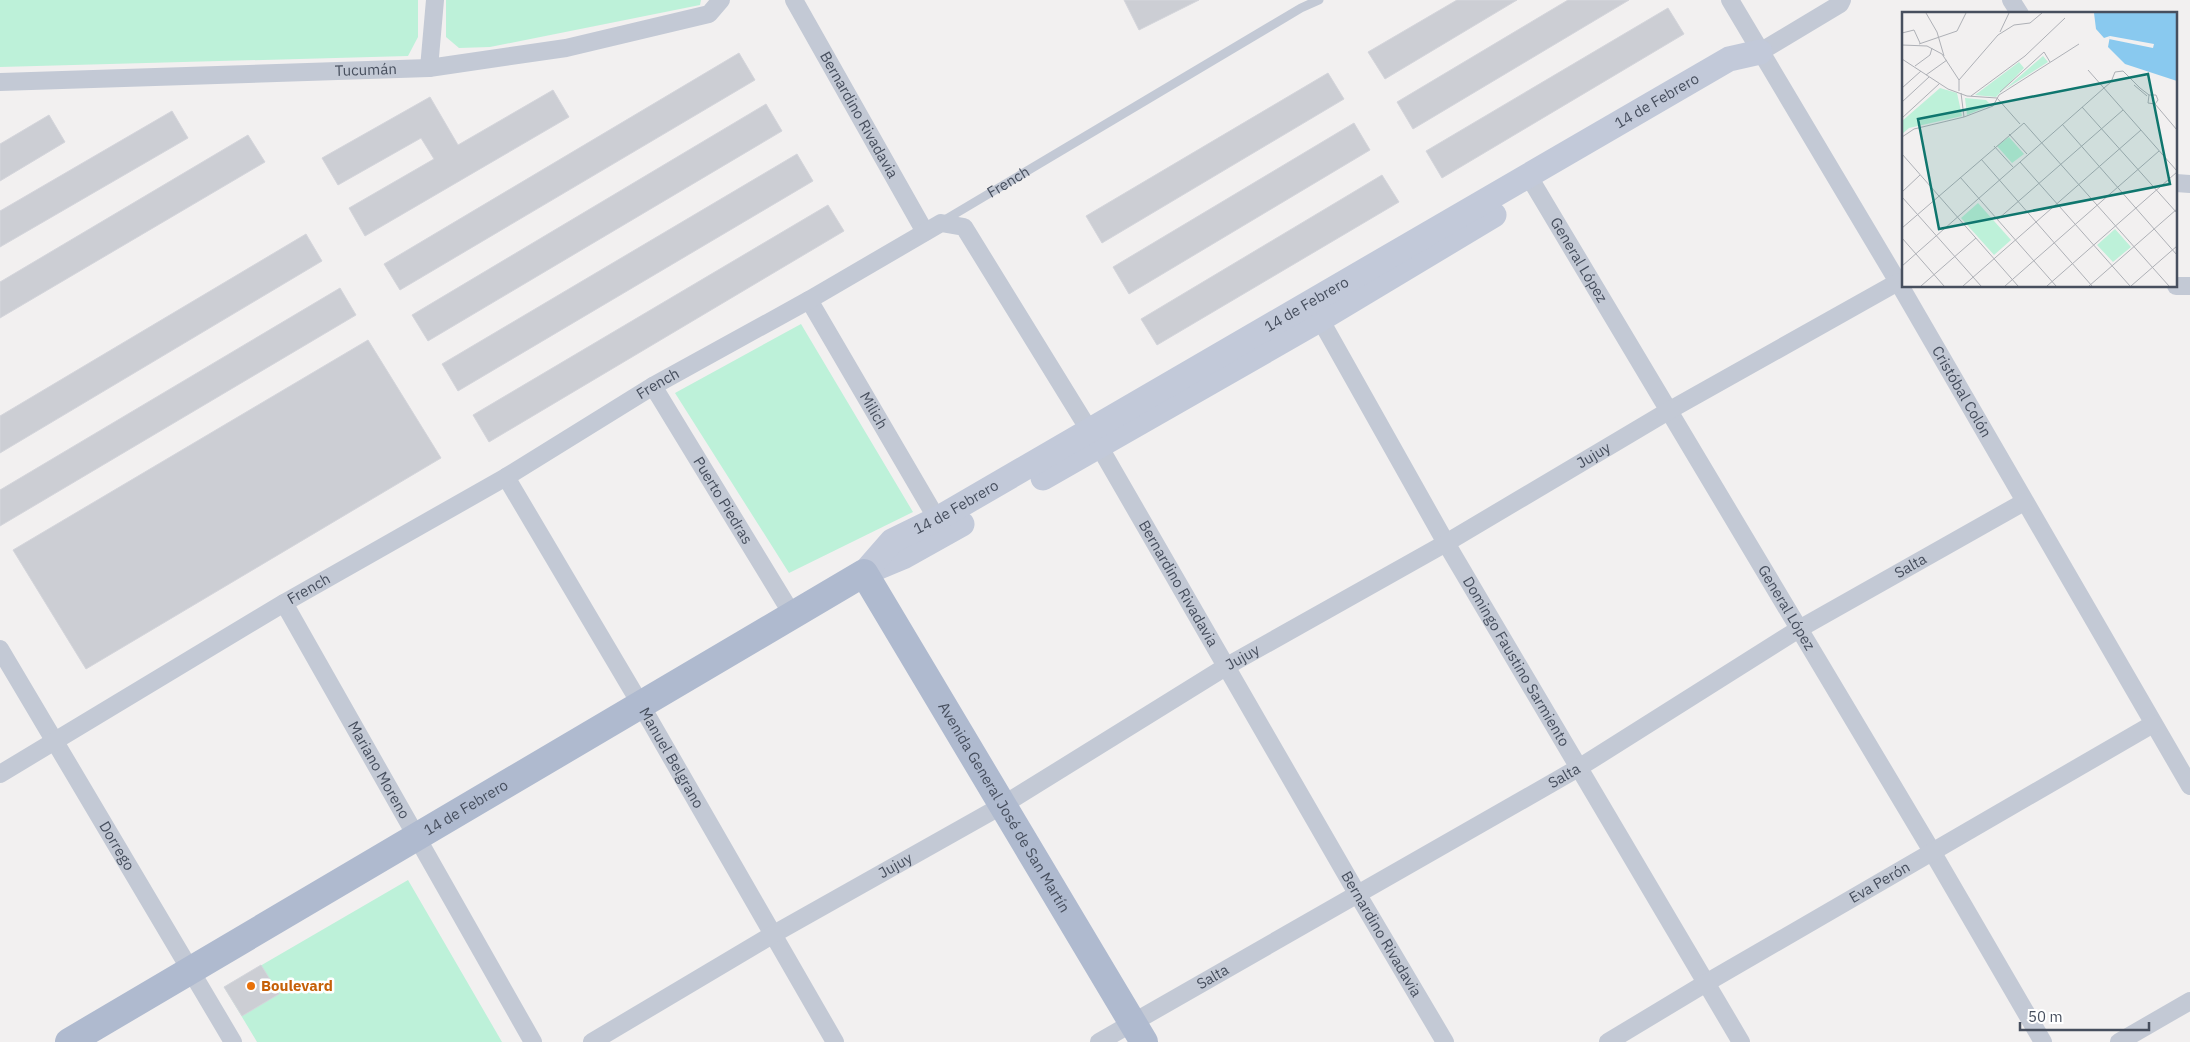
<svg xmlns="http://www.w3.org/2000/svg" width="2190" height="1042" viewBox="0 0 2190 1042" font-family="'IBM Plex Sans',sans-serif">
<rect width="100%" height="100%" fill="#f2f0f0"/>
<path fill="#bdf1d9" d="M0,0H418V37L408,56L0,67Z
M446,0H701L700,5L490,47L459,48L446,37Z
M801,324L913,512L789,573L675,393Z
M408,880L502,1042H257L224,987Z"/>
<path fill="#ccced4" stroke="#d4d5db" d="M1124,0H1199L1139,30Z
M1457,0H1517L1385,79L1368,52Z
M1568,0H1629L1413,129L1397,102Z
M1668,8L1684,34L1442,178L1426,151Z
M739,53L755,80L400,290L384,264Z
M1328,73L1344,99L1102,243L1086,216Z
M553,90L569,117L365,236L349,208L434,159L421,138L338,185L322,158L430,97L458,145Z
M766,104L782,131L428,341L412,315Z
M172,111L188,138L0,247V211Z
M49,115L65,142L0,181V144Z
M1354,123L1370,150L1129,294L1113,267Z
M248,135L265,162L0,318V282Z
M797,154L813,181L458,391L442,364Z
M1382,175L1399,202L1157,345L1141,319Z
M828,205L844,231L489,442L473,415Z
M306,234L322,261L0,453V416Z
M340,288L356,315L0,526V490Z
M368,340L441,458L86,669L13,550Z
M261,965L279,994L242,1016L224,987Z"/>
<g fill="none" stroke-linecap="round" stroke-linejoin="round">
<path stroke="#c3c9d5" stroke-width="9" id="s1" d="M943,221L1301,8L1319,0"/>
<g stroke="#c3c9d5" stroke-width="18">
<path id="s2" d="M794,0L925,232"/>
<path id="s3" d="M1730,0L1898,282L2190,786"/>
<path d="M2011,0L2020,14"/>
<path d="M1760,52L1840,4L1842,0"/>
<path d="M429,68L435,0"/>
<path id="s4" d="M0,82L429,68L566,48L709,14L721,0"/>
<path id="s5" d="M1528,175L1933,853L2043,1042"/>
<path d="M2176,183L2190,184"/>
<path d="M2176,286H2190"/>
<path id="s6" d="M809,300L937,519"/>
<path id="s7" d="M1315,310L1446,543L1741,1042"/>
<path id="s8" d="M653,386L792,614"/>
<path id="s9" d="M506,477L641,705L835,1042"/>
<path id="s10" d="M284,603L533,1042"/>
<path id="s11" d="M0,649L233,1042"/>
<path id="s12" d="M0,774L284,603L506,477L653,386L809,300L941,223L964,227L1099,446L1358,895L1445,1042"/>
<path id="s13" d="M592,1042L772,935L1003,805L1227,666L1446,543L1670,410L1898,282"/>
<path id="s14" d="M1099,1042L1580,767L1799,629L2024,502"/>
<path id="s15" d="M1608,1042L1706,983L2153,724"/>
<path d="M2119,1042L2190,1001"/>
</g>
<g stroke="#c2c9d9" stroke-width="25">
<path d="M1043,478L1321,319L1494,215"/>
<path d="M867,572L903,557L962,524"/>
<path id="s16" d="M864,573L892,541L937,519L1729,59L1760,52"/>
</g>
<path stroke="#afbacf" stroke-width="28" id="s17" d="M69,1042L864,573L1144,1042"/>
</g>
<circle fill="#e8710a" stroke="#fff" stroke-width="2" cx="251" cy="986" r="5"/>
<g text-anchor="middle" stroke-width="5" stroke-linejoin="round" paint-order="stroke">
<g font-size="15" fill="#474f5e" stroke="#fff">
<text dy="5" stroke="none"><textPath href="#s4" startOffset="366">Tucumán</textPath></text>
<text dy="5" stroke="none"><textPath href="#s16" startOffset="925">14 de Febrero</textPath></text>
<text dy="5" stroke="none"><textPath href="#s2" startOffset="132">Bernardino Rivadavia</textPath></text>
<text dy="5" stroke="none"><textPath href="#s1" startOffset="76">French</textPath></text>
<text dy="5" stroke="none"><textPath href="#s5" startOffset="99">General López</textPath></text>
<text dy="5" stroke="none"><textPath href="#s16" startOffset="520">14 de Febrero</textPath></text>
<text dy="5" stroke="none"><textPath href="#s12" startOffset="765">French</textPath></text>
<text dy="5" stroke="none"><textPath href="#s3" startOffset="455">Cristóbal Colón</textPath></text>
<text dy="5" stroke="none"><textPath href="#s6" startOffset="128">Milich</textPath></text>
<text dy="5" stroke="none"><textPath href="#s13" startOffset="1161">Jujuy</textPath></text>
<text dy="5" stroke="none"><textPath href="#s8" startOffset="134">Puerto Piedras</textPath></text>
<text dy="5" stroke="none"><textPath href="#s16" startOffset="115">14 de Febrero</textPath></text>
<text dy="5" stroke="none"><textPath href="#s14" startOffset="941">Salta</textPath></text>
<text dy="5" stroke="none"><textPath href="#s12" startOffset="1530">Bernardino Rivadavia</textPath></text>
<text dy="5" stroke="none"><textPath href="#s12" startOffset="360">French</textPath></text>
<text dy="5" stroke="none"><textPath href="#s5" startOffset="504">General López</textPath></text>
<text dy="5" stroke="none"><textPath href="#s13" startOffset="756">Jujuy</textPath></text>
<text dy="5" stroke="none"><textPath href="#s7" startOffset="405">Domingo Faustino Sarmiento</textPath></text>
<text dy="5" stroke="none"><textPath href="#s9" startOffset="326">Manuel Belgrano</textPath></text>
<text dy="5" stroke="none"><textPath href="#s10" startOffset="192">Mariano Moreno</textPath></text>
<text dy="5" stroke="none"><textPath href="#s14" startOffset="536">Salta</textPath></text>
<text dy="5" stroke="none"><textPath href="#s17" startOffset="1196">Avenida General José de San Martín</textPath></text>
<text dy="5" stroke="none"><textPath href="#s17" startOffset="461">14 de Febrero</textPath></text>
<text dy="5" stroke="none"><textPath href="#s11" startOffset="229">Dorrego</textPath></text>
<text dy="5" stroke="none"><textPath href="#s13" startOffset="351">Jujuy</textPath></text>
<text dy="5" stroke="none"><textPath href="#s15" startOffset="315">Eva Perón</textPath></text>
<text dy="5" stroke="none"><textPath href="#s12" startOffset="1935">Bernardino Rivadavia</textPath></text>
<text dy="5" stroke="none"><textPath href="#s14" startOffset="131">Salta</textPath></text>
</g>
<g font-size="15" font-weight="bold" fill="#c56008" stroke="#fff" text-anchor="start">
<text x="261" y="991">Boulevard</text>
</g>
</g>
<g transform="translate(1902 12)">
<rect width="275" height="275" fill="#f2f0f0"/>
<path d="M141,44L146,50L102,78ZM117,50L122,56L94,85L73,83ZM38,76L55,81L60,104L7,116L0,122V109ZM63,86L84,88L89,93L65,103ZM107,125L122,142L110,151L95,134ZM76,191L109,228L92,243L59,206ZM213,217L229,235L211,250L195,233Z" fill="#bdf1d9"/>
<path d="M192,1H275V69L223,52L206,35L208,24L202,26L194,17Z" fill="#89c9ef"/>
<path d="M208,24L252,32L251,36L207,27Z" fill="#f2f0f0"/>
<path fill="none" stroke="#aeb0b6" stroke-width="1" d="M24,1L35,20L42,44M98,20L107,1M0,21L12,18L18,31M17,32L55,19L64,1M0,33L25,34L40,42L57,68V79M0,47L46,77L65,84L95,86L118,112M13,54L28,43L30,36M186,58L275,159M24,63L45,48M57,68L96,23L112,13L128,11L140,1M232,73L245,84M0,76L19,59M202,76L209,70L213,60L221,59L238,76L247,83H254L256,88L253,92M98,80L142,40L148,50M59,81L62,105M247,83L246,91L253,92L275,118M69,84L123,44L163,6M0,90L27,65M180,95L275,201M0,106L37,72M160,112L275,243M107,122L125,142M0,125L12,117L62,105L91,94L97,83L177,32M92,134L111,155M0,142L116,274M79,147L190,274M118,150L228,274M58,165L154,274M0,180L18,163M0,185L79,274M95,208L221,98M0,216L122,111L267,274M0,226L42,274M0,254L202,76M19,274L74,226M61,274L239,118M103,274L257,139M145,274L275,160M187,274L275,197M229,274L275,234"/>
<path fill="#0f766e" fill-opacity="0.15" stroke="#0f766e" stroke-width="2.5" d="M246,62L268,172L37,217L16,107Z"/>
<rect width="275" height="275" fill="none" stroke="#474f5e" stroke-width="2.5"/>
</g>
<path d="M2020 1022v8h129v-8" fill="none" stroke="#474f5e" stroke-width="2.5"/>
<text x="2028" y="1022" font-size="15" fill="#474f5e" stroke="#ffffff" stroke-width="4" paint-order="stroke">50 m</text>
</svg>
